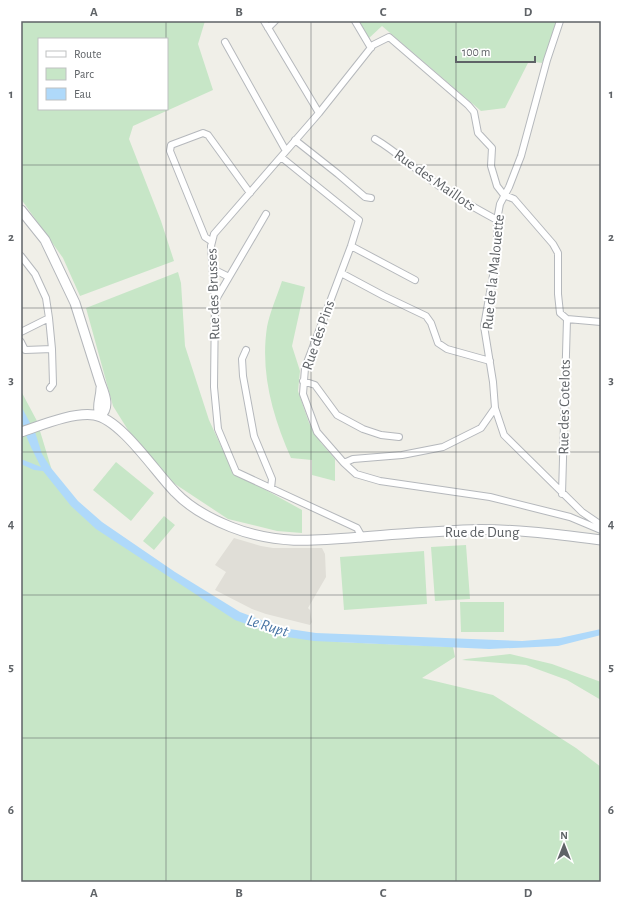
<svg xmlns="http://www.w3.org/2000/svg" width="622" height="903" viewBox="0 0 622 903" font-family="'Alegreya Sans',sans-serif">
<rect width="100%" height="100%" fill="#f0efe8"/>
<path fill="#e0ded7" d="M234,538L261,546L273,548H322L325,554L326,577L308,608L310,610L311,617L312,622L310,625L266,614L252,609L215,590L226,572L215,565Z"/>
<path fill="#c7e6c7" fill-rule="evenodd" d="M21,21H205L198,44L213,90L133,126L129,139L161,221L174,261L80,296L63,258L21,199ZM39,39H167V109H39Z
M358,21H560L542,63L529,61L505,108L481,111L382,26L368,39Z
M178,272L181,283L185,346L209,420L233,472L302,510V533L277,531L228,519L172,482L128,430L113,406L86,308Z
M282,281L305,287L292,346L300,371L298,391L309,423L321,443L335,459V481L312,475V460L291,458C273,417 260,373 267,327C270,312 277,296 282,281Z
M21,391L37,421L53,474L98,526L229,613L283,635L338,642L453,647L455,657L422,678L493,695L576,748L601,767V882H21Z
M116,462L154,493L131,521L93,490Z
M164,516L175,525L154,550L143,541Z
M466,545L470,599L435,601L431,547Z
M424,551L427,604L344,610L340,557Z
M460,602H504V632H461Z
M510,654L552,664L601,682V700L567,680L526,665L462,660L466,659Z"/>
<path fill="#afd9fa" d="M21,406L35,432L42,454L51,468L78,501L102,522L175,572L240,612L283,628L316,633L522,641L560,638L601,629V635L558,646L489,649L314,641L280,636L235,620L96,529L71,506L43,471L34,470L21,464V459L41,467C30,445 21,430 21,406Z"/>
<g fill="none" stroke-linecap="round" stroke-linejoin="round">
<g stroke="#b5b8bc" stroke-width="8">
<path id="minor" d="M264,21L319,113
M355,21L371,48
M560,21L547,60L521,156L509,187L500,204L497,220V253L484,326L493,382L495,408L481,428L443,447L402,455L353,459L344,463L356,474L380,481L490,497L570,517L601,530
M268,28L275,21
M225,42L286,151
M375,139C394,150 410,165 428,178C449,194 473,207 497,220
M295,140L338,174L365,197L371,198
M281,157L359,220L351,246L305,368L303,394L317,432L344,463
M211,241L205,237L170,151L171,145L203,133L208,135L250,193
M351,246L415,280
M21,256L35,274L46,298L49,318L21,332
M213,269L229,277
M341,273L384,296L426,316L431,323L438,343L447,349L490,361
M215,301L266,214
M49,318L52,349
M567,319L601,322
M21,342L25,350L52,349L53,384L50,388
M246,350L242,359L243,376L254,436L272,479L271,488
M303,381L315,385L337,415L363,429L381,435L399,437
M495,408L504,435L582,512L601,525
M562,494L567,319
M362,537L357,528L236,472L218,429L214,387L215,301L211,246L214,234L319,113L373,45L389,37L468,105L474,112L478,133L492,148L491,166L497,186L504,195L514,199L553,244L558,253V294L560,313L567,319"/>
</g>
<g stroke="#b4b7bb" stroke-width="11">
<path id="secondary" d="M21,210L45,240L75,303L100,382C104,393 111,407 100,416
M100,416C96,406 101,398 101,388
M21,432C42,425 73,412 94,415C121,419 156,473 175,492C190,508 211,519 231,527C276,545 315,541 362,537C395,534 429,532 463,530C509,528 555,534 601,540"/>
</g>
<use href="#minor" stroke="#fff" stroke-width="6"/>
<use href="#secondary" stroke="#fff" stroke-width="9"/>
</g>
<path fill="none" stroke="#5f6367" stroke-width="1" stroke-opacity="0.55" d="M166,21V39M311,21V882M456,21V882M166,109V882M21,165H601M21,308H601M21,452H601M21,595H601M21,738H601"/>
<g text-anchor="middle" stroke-width="4" stroke-linejoin="round" paint-order="stroke">
<g font-size="15" fill="#5f6367" stroke="#fff">
<text transform="translate(435 180) rotate(35)" y="5">Rue des Maillots</text>
<text transform="translate(493 272) rotate(-84)" y="5">Rue de la Malouette</text>
<text transform="translate(213 294) rotate(-92)" y="5">Rue des Brusses</text>
<text transform="translate(318 335) rotate(-71)" y="5">Rue des Pins</text>
<text transform="translate(564 407) rotate(-89)" y="5">Rue des Cotelots</text>
<text x="482" y="537">Rue de Dung</text>
</g>
<g font-size="16" font-style="italic" fill="#4774a4" stroke="#fff">
<text transform="translate(268 625) rotate(17)" y="6">Le Rupt</text>
</g>
</g>
<rect width="622" height="903" fill="none" stroke="#ffffff" stroke-width="44"/>
<rect x="38" y="38" width="130" height="72" fill="#ffffff" stroke="#bfc1c2"/>
<rect x="46" y="51" width="20" height="6" fill="#ffffff" stroke="#bfc1c2"/>
<text x="74" y="58" font-size="12" fill="#5f6367">Route</text>
<rect x="46" y="68" width="20" height="12" fill="#c7e6c7" stroke="#bfc1c2"/>
<text x="74" y="78" font-size="12" fill="#5f6367">Parc</text>
<rect x="46" y="88" width="20" height="12" fill="#afd9fa" stroke="#bfc1c2"/>
<text x="74" y="98" font-size="12" fill="#5f6367">Eau</text>
<g transform="translate(564 845)" stroke="#ffffff" stroke-width="3" paint-order="stroke">
<path d="M0-3L7 15L0 10L-7 15Z" fill="#5f6367"/>
<text y="-6" font-size="11" font-weight="bold" text-anchor="middle" fill="#5f6367">N</text>
</g>
<path d="M456 56v6h79v-6" fill="none" stroke="#5f6367" stroke-width="2"/>
<text x="462" y="56" font-size="12" fill="#5f6367" stroke="#ffffff" stroke-width="3" paint-order="stroke">100 m</text>
<rect x="22" y="22" width="578" height="859" fill="none" stroke="#5f6367" stroke-width="1.5"/>
<g font-size="13" text-anchor="middle" font-weight="bold" fill="#5f6367">
<text x="94" y="16">A</text>
<text x="239" y="16">B</text>
<text x="383" y="16">C</text>
<text x="528" y="16">D</text>
<text x="11" y="98">1</text>
<text x="611" y="98">1</text>
<text x="11" y="241">2</text>
<text x="611" y="241">2</text>
<text x="11" y="384">3</text>
<text x="611" y="384">3</text>
<text x="11" y="528">4</text>
<text x="611" y="528">4</text>
<text x="11" y="671">5</text>
<text x="611" y="671">5</text>
<text x="11" y="814">6</text>
<text x="611" y="814">6</text>
<text x="94" y="897">A</text>
<text x="239" y="897">B</text>
<text x="383" y="897">C</text>
<text x="528" y="897">D</text>
</g>
</svg>
